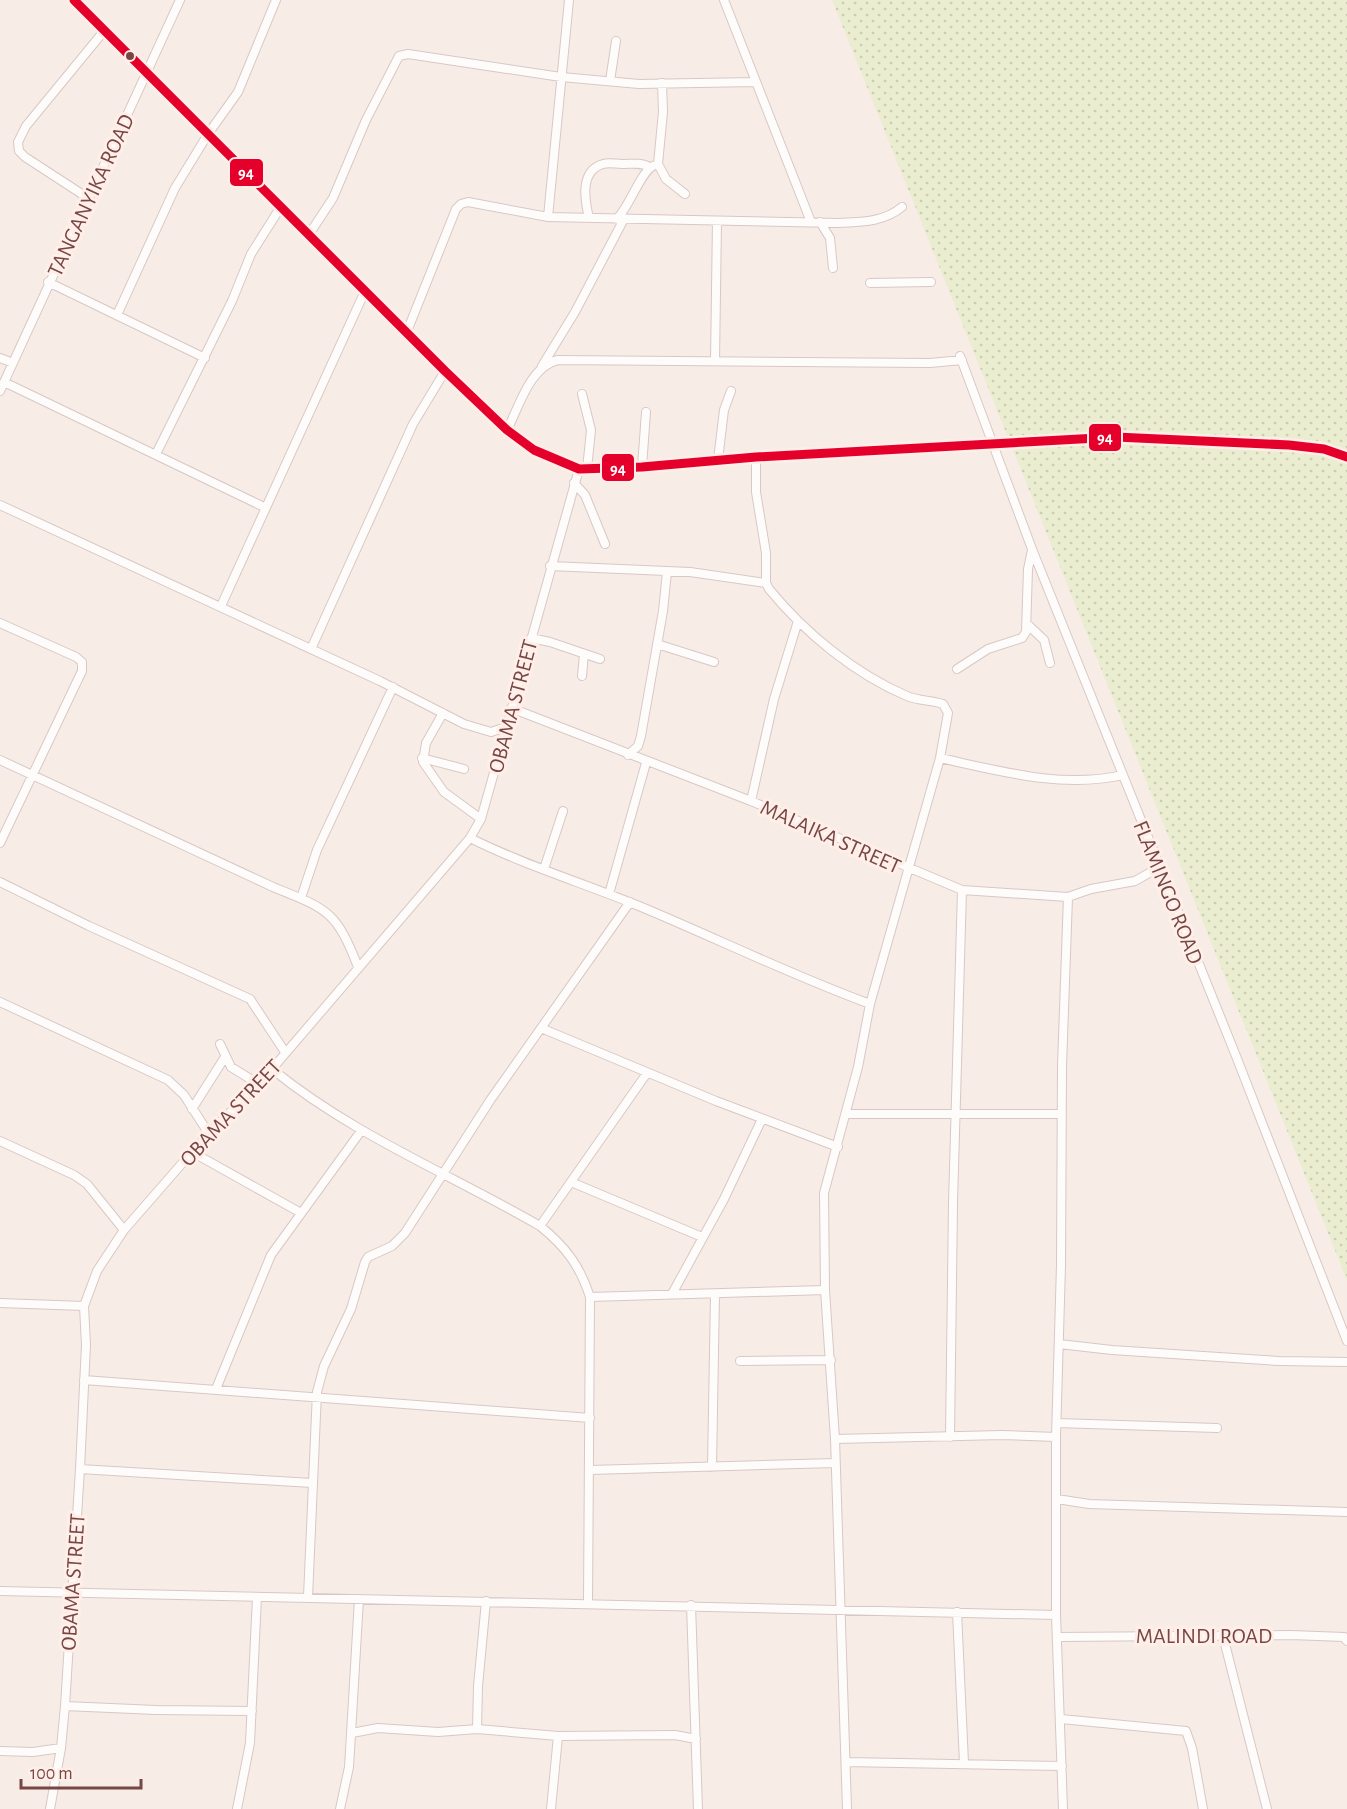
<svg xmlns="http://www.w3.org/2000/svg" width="1347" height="1809" viewBox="0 0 1347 1809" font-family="'Alegreya Sans',sans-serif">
<defs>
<pattern id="grass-dots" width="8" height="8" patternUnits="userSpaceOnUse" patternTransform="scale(1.5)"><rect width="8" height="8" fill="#eaedcf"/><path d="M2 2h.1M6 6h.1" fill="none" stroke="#cccdb3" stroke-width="1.8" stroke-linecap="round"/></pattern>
</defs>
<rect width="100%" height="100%" fill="#f7ece6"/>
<path fill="url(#grass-dots)" d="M832,0H1347V1280Z"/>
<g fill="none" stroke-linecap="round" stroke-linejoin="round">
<g stroke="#d8c8c5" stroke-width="10">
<path id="minor" d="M74,0L445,371L507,430L534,450L579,469L642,467L756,457L1116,437L1289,445L1324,449L1347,457
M724,0L811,222
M610,81L616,41
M662,83L663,112L658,164L666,179L685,194
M88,198L25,157L19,151L18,142L26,126L104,31
M548,217L569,0
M589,218C585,201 579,171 603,164C609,162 616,164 622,164C632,164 640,162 650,167
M617,219C631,204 640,173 653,166
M820,222L830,238L833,268
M308,236L333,198L366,120L399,56L408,54L561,77L639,84L756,82
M48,282L205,358
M870,283L931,282
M117,315L175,188L208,134L238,92L276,0
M406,334L456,209L461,204L468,202L548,217L839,223C862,222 884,222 902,207
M960,356L1032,549L1236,1056L1347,1341
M0,358L13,363
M715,361L717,221
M542,366L575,312L624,219
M4,382L264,507
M0,391L180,0
M582,394L591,430L587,469
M507,430C519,407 530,366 558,360L930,363L962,360
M156,454L232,301L251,254L280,208
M756,457V492L766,553V583L769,589C805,633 855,674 907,696C919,701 931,700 943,704L948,713L940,758L870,1004L858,1067L824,1193L825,1290L835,1439L847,1809
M718,460L724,410L731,391
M642,467L646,412
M574,483L585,495L605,544
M0,505L380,681L464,724L491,732L506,727
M550,566L690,572L766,583
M221,606L365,291
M0,623L76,657L82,662V671L0,843
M1027,624L1044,640L1050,663
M531,638L550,642L600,659
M657,644L714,662
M311,649L413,424L445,371
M957,669L988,649L1022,638L1026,632L1028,569L1032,550
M582,676L584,654
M511,708L751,801L962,890L1068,897L1091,889L1135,881L1158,868
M443,713L426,743L423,762L444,792L481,819
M628,755L638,746L641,736L663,611L667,572
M422,758L464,769
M940,758C1000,771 1062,789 1123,775
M0,760L273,887C327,909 336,910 358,967
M751,801L774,699L798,621
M470,838C524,865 583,883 639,906C716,938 791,975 870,1004
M544,869L563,811
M0,882L89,926L250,999L285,1052
M609,894L646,763
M301,898L317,850L393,687
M0,1002L168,1080L184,1095L209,1134
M541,1028L716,1101L838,1147
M220,1044L231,1067L257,1083
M272,1069C353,1135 450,1174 540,1226C566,1247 580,1266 590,1297L588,1604
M192,1109L225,1057
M846,1114H1061
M0,1141L74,1175L87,1184L124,1230
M192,1152L301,1213
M571,1182L702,1237
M540,1226L647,1073
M672,1294L724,1199L762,1119
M590,1297L825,1290
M0,1303L84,1306
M1059,1344L1112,1350L1279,1361L1347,1362
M740,1361L831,1360
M84,1380L590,1418
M216,1389L271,1255L361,1131
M1057,1423L1217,1428
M950,1437L953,1203L962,890
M835,1439L1002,1435L1056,1437
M712,1467L715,1294
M80,1469L312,1483
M590,1470L835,1463
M1057,1499L1089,1504L1347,1512
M0,1591L1056,1615
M308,1597L317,1392L324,1366L351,1309L365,1262L368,1257L392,1246L405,1233L491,1099L630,902
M691,1605L698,1809
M957,1612L964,1763
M1223,1636L1267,1809
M1058,1637L1291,1635L1344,1637L1347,1641
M65,1706L156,1710L252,1711
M1061,1719L1186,1731L1192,1748L1203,1809
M477,1729L478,1686L486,1601
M352,1733L378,1728L438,1732L477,1729L558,1736L675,1735L696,1739
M0,1751L33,1752L61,1748
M846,1762L1062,1766
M50,1809L61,1748L65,1706L80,1469L86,1345L84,1306L97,1271L124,1230L192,1152L272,1069L470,838L481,819L579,469
M237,1809L250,1743L257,1597
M340,1809L349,1767L359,1599
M551,1809L558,1736
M1063,1809L1056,1615V1437L1061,1265L1062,1066L1068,897"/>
</g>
<use href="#minor" stroke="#fefcfb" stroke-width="8"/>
<g stroke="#ffefe8" stroke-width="14">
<path id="bus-1" d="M74,0L445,371L507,430L534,450L579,469L642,467L756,457L1116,437L1289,445L1324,449L1347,457"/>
</g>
<use href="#bus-1" stroke="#e4002b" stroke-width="9"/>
</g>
<circle fill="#774745" stroke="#ffefe8" stroke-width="2" cx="130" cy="56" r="5"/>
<g text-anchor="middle" stroke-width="6" stroke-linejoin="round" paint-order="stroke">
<g font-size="22" fill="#774745" stroke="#ffefe8">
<text transform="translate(90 195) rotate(-65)" y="8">TANGANYIKA ROAD</text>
<text transform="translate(512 706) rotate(-75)" y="8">OBAMA STREET</text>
<text transform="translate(831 836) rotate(24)" y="8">MALAIKA STREET</text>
<text transform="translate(1169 892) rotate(68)" y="8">FLAMINGO ROAD</text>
<text transform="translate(230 1112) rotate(-47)" y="8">OBAMA STREET</text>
<text transform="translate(72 1582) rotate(-86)" y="8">OBAMA STREET</text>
<text x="1204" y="1643">MALINDI ROAD</text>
</g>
</g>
<g stroke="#ffefe8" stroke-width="2">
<rect x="229" y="158" width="35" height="29" rx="6" fill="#e4002b"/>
<rect x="1088" y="423" width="34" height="29" rx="6" fill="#e4002b"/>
<rect x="601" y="453" width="34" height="29" rx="6" fill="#e4002b"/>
</g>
<g font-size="16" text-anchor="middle" font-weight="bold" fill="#fff">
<text x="246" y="178">94</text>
<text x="1105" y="443">94</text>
<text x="618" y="474">94</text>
</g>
<path d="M21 1779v9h120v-9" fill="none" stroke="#774745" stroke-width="3"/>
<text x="30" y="1779" font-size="18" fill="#774745" stroke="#ffefe8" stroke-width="4.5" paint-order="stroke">100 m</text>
</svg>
